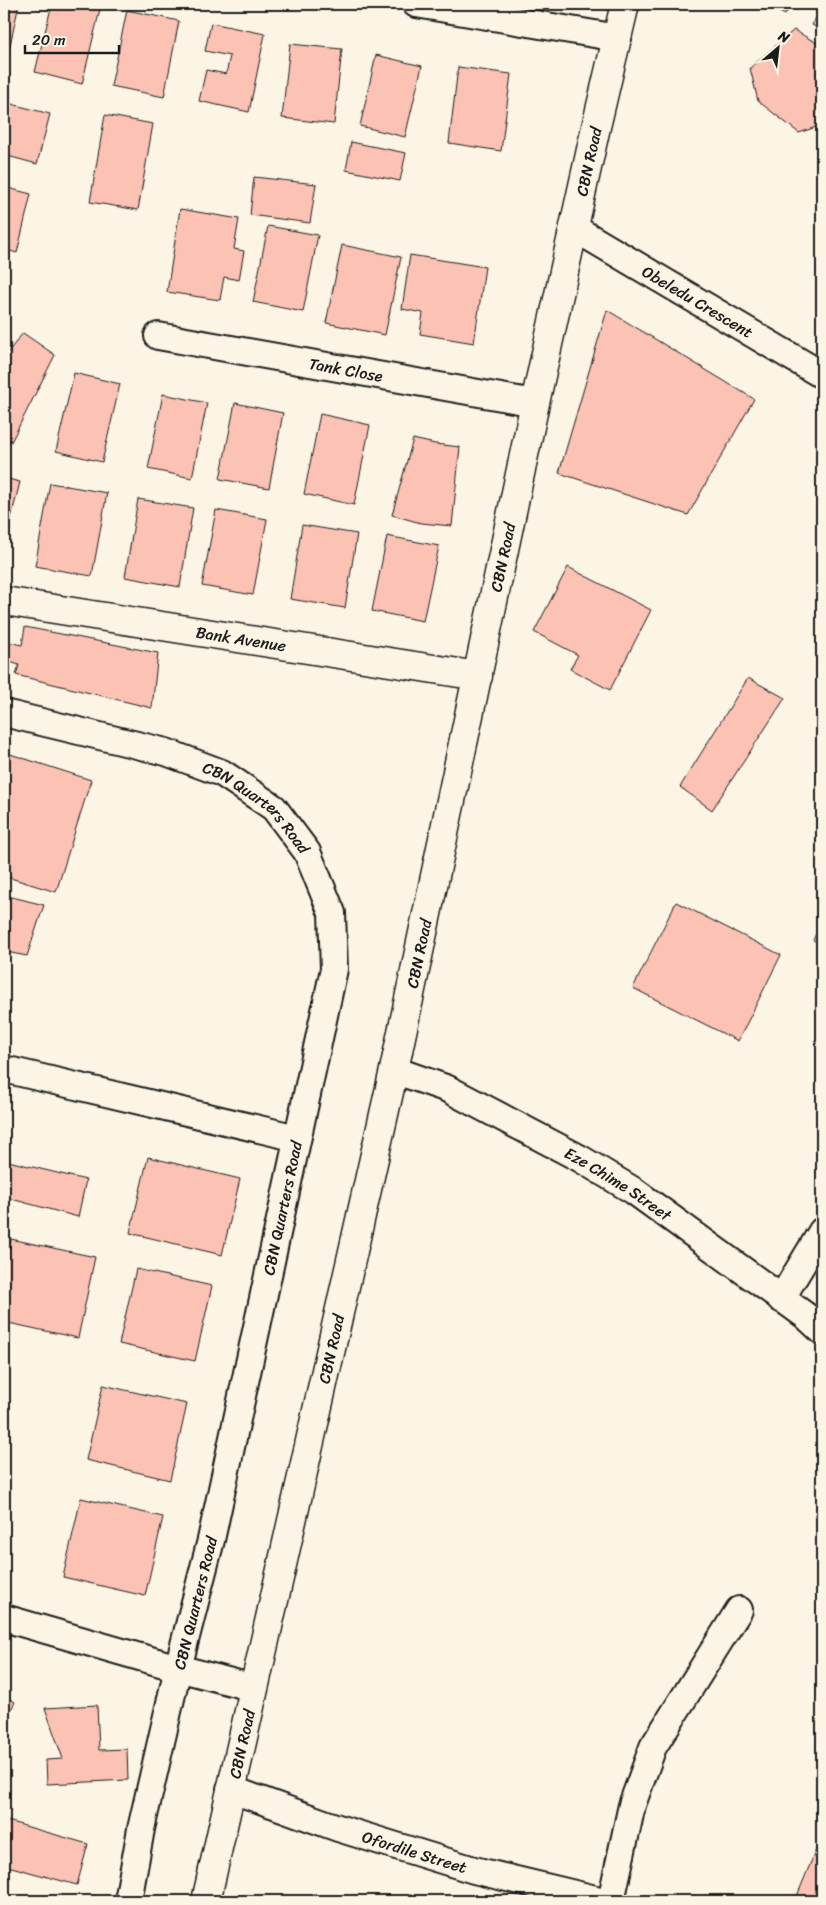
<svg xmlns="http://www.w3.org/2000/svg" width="826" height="1905" viewBox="0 0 826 1905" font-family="Sriracha,sans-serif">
<rect width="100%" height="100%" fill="#fcf5e5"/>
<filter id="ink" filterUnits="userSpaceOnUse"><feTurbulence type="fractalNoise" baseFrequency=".02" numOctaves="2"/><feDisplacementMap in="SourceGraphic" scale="10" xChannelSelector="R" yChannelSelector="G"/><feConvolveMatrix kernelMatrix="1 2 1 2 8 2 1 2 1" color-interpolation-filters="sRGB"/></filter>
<g filter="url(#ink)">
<path fill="#fcc2b4" stroke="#1c1c1c" d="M4,4H19L5,68H4Z
M52,4H94L101,5L82,84L35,72Z
M765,4H792L785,15Z
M822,7V30L812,25Z
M127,10L179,21L164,97L111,86Z
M211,23L265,34L249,112L199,101L206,70L226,74L230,56L205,51Z
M794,30L822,46V125L799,133L758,101L750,68Z
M290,44L342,49L334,124L282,118Z
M376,55L422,66L405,137L360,126Z
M458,67L511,74L501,151L449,143Z
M4,102L50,114L37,164L4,155Z
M105,115L153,124L138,210L90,202Z
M351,142L406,153L400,181L346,170Z
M254,177L316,184L310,223L250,215Z
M4,187L31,194L17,253L4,249Z
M180,209L239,219L234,249L244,251L239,280L224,277L220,300L167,292Z
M268,226L318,235L303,312L253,302Z
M342,245L401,257L385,335L326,323Z
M410,255L485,267L474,343L420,334L423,313L402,309Z
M607,310L754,399L688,515L559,473Z
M23,333L55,355L11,442L4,439V357Z
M74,373L120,384L102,462L56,451Z
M163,394L207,403L192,478L148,469Z
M235,403L283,413L269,488L220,479Z
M320,414L370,425L354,505L304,494Z
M413,439L435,444L460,447L452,526L421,523L392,515Z
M4,478L20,482L4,546Z
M50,483L107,493L92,576L35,566Z
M138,499L193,508L180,587L125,577Z
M216,510L267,519L253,595L202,586Z
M302,525L357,534L345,608L290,599Z
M387,536L439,546L423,621L372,611Z
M568,567L651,610L610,690L570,669L578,655L534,632Z
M25,627L158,653L152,708L16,675L19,665L4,660V641L22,645Z
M748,678L785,698L712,810L680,787Z
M4,752L91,780L56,892L4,876Z
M4,895L44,905L27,956L6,952L4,966Z
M676,902L781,955L738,1041L633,988Z
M822,921V945L813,940Z
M148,1157L240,1179L222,1255L130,1233Z
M8,1161L86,1180L78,1217L4,1197V1174Z
M11,1239L95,1257L78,1338L4,1322V1276Z
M136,1269L212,1286L195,1361L119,1344Z
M103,1385L187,1404L170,1480L86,1460Z
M81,1498L163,1517L145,1596L63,1577Z
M4,1696L15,1702L4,1724Z
M97,1705L99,1750L127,1749L128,1780L47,1784L46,1760L63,1759L45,1708Z
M4,1820L88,1844L77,1885L4,1865Z
M822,1835V1901H795Z"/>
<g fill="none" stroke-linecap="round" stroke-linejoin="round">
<g stroke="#1c1c1c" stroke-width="30">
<g id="minor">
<path d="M416,4L618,38"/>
<path id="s1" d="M574,228L822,375"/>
<path id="s2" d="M158,336L535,403"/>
<path id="s3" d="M4,713L166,752L222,773L274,808L307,852L332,913L334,969L211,1540L178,1668L141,1829L128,1901"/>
<path d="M4,1069L297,1138"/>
<path id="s4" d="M394,1070L448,1089L581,1159L634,1191L806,1316L822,1331"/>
<path d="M781,1299L822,1231"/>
<path d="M4,1618L178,1668L254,1688"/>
<path id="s5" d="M230,1789L338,1828L474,1870L604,1901"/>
<path d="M611,1901L632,1805L653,1747L739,1610"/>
</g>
</g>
<g stroke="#1c1c1c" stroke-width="31">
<g id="secondary">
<path id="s6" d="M4,601L478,676"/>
<path id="s7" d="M206,1901L394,1070L535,403L596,127L625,4"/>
</g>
</g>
<use href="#minor" stroke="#fcf5e5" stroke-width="26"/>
<use href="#secondary" stroke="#fcf5e5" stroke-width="28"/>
</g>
</g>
<g text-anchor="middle" stroke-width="4" stroke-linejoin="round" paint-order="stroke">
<g font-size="16" fill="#1c1c1c" stroke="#fcf5e5">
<text dy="6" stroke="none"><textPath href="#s7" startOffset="1781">CBN Road</textPath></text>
<text dy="6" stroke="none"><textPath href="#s1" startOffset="144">Obeledu Crescent</textPath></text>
<text dy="6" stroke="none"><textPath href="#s2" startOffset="191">Tank Close</textPath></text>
<text dy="6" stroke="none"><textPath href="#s7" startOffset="1376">CBN Road</textPath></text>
<text dy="6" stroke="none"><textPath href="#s6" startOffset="240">Bank Avenue</textPath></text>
<text dy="6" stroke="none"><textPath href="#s3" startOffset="275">CBN Quarters Road</textPath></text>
<text dy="6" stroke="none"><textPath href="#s7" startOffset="971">CBN Road</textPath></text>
<text dy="6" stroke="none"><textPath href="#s4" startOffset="252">Eze Chime Street</textPath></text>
<text transform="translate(282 1208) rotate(-78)" y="6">CBN Quarters Road</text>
<text dy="6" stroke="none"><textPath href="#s7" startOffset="566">CBN Road</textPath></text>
<text transform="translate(195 1603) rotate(-76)" y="6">CBN Quarters Road</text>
<text dy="6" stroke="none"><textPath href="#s7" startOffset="161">CBN Road</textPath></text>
<text dy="6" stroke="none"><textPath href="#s5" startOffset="195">Ofordile Street</textPath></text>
</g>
</g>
<rect width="826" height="1905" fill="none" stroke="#fcf5e5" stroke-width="20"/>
<rect x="10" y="10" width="806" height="1885" fill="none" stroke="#1c1c1c" stroke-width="2" filter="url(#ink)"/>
<g transform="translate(778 48) rotate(28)" stroke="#fcf5e5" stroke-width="4" paint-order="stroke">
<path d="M0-4L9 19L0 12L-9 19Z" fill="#1c1c1c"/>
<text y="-8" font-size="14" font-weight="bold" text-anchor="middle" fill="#1c1c1c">N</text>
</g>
<path d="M25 45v8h94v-8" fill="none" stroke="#1c1c1c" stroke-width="2.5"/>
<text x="32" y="45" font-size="15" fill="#1c1c1c" stroke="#fcf5e5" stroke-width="4" paint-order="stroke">20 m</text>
</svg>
